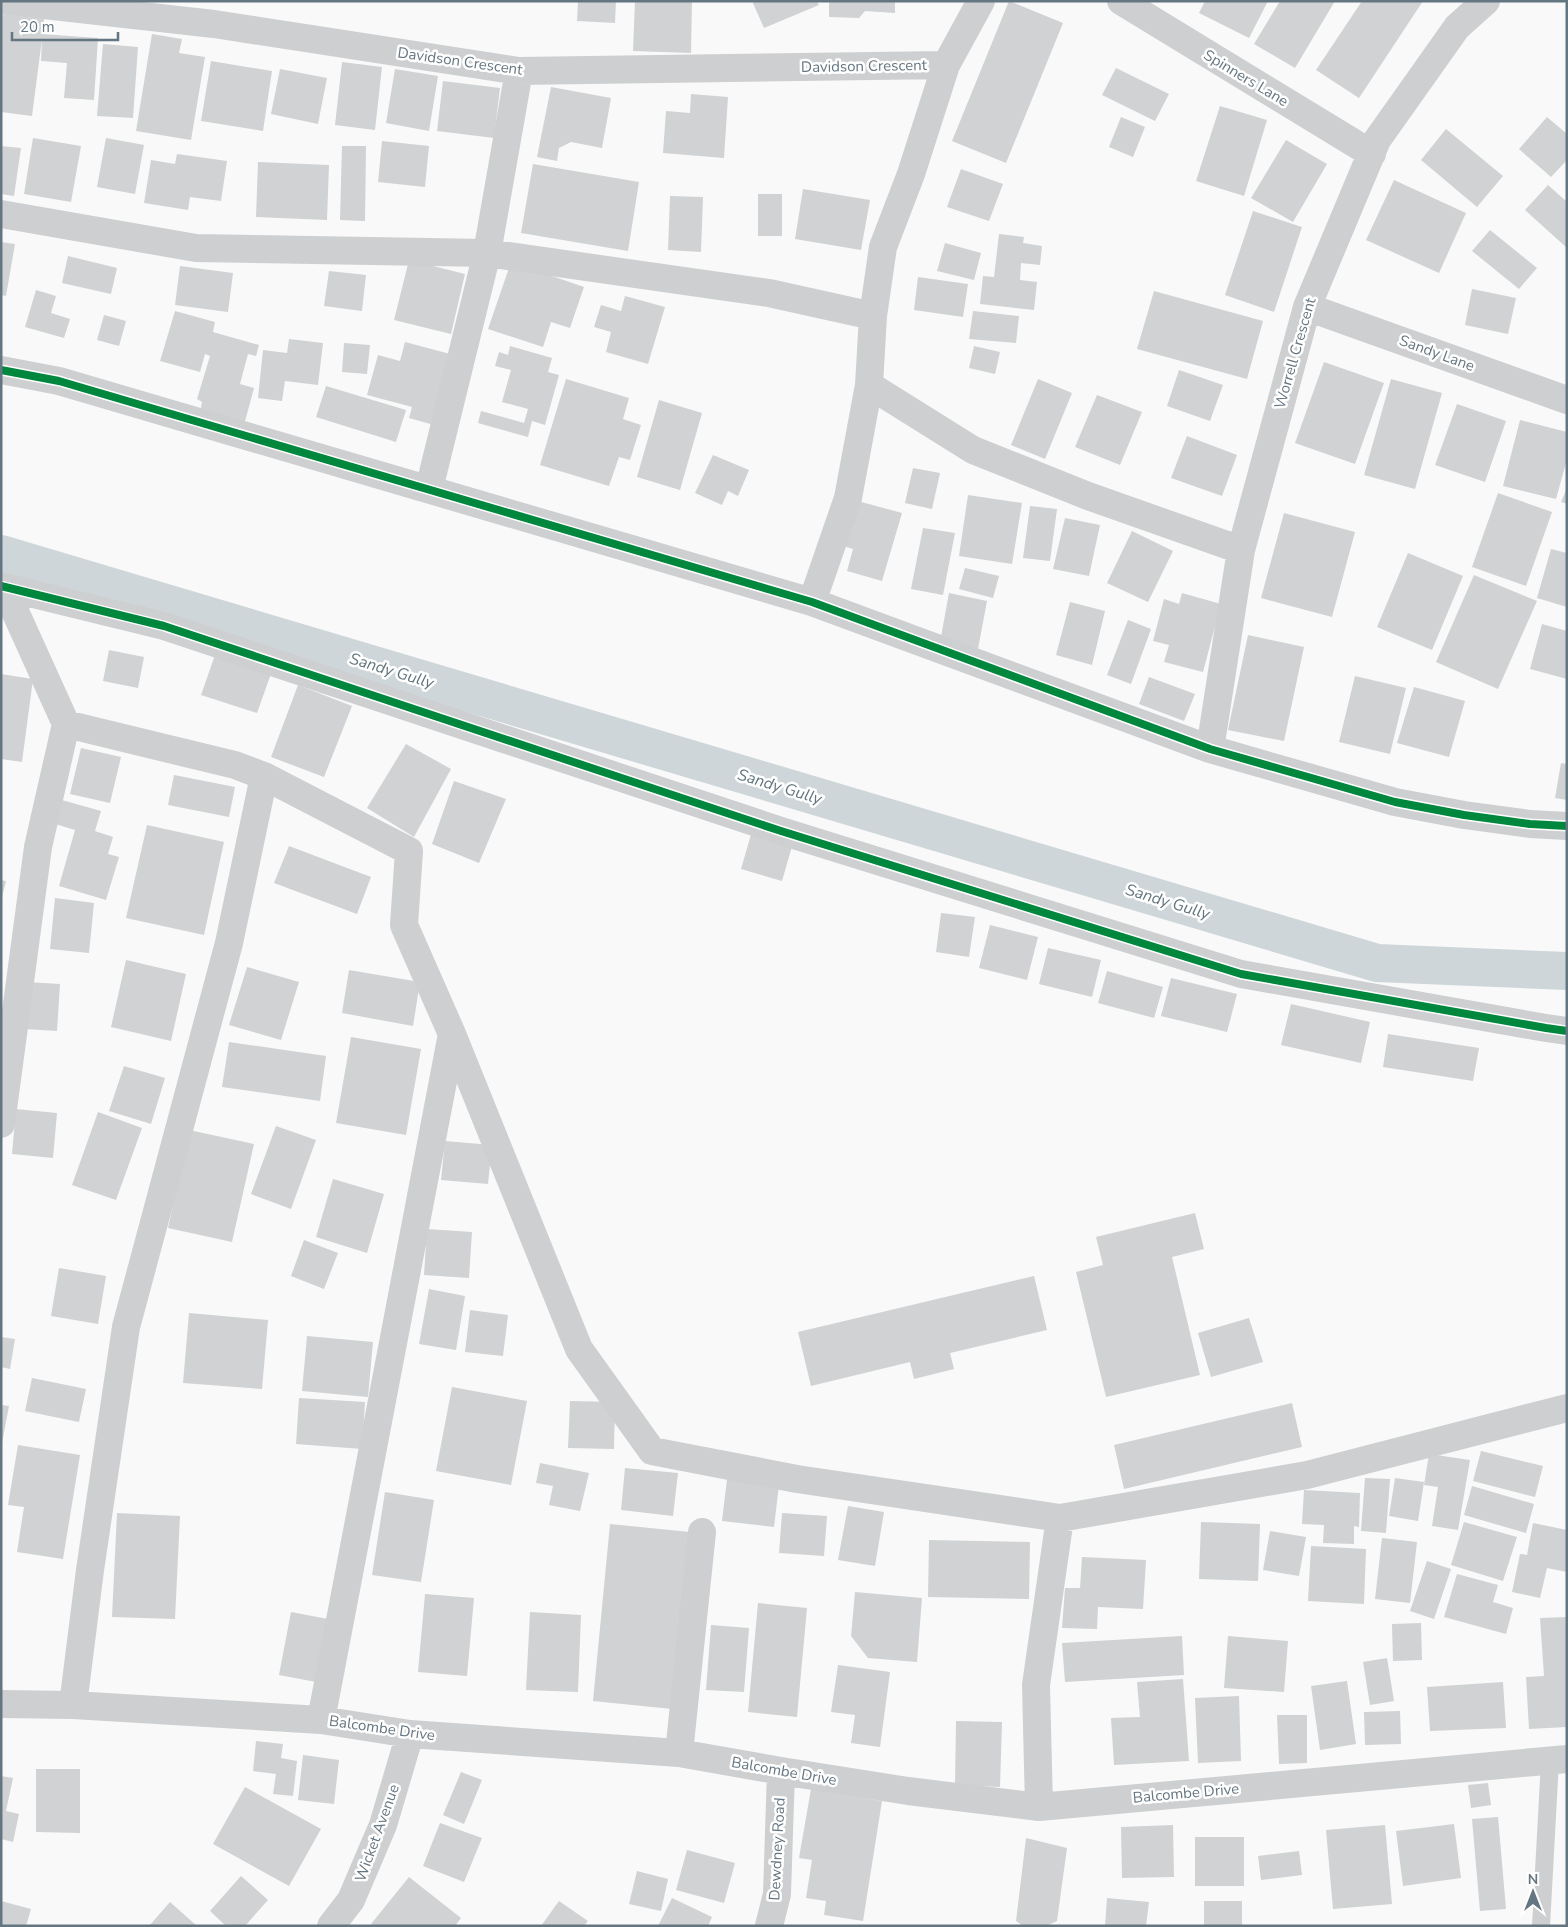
<svg xmlns="http://www.w3.org/2000/svg" width="1568" height="1927" viewBox="0 0 1568 1927" font-family="'Nunito Sans',sans-serif">
<rect width="100%" height="100%" fill="#f9f9f9"/>
<g fill="none" stroke-linecap="round" stroke-linejoin="round">
<path stroke="#ced6d9" stroke-width="38" d="M1,554L1377,963L1567,971"/>
</g>
<path fill="#d0d2d3" d="M578,1H616L615,23L577,21Z
M635,1H692L691,53L633,51Z
M752,1H817L819,5L764,28Z
M829,1H895V13L865,11L859,18L829,17Z
M1009,1L1063,23L1006,163L952,141Z
M1205,1H1268L1249,38L1199,13Z
M1280,1H1335L1295,68L1254,44Z
M1362,1H1423L1359,98L1316,70Z
M1,14L44,19L42,34L98,38L94,100L64,98L67,63L41,61L42,39L32,116L1,112Z
M152,34L182,39L179,53L205,57L191,140L136,131Z
M103,44L138,47L133,118L97,116Z
M211,61L272,71L263,131L201,121Z
M342,62L382,67L375,130L335,125Z
M1116,68L1169,94L1155,121L1102,95Z
M280,69L327,78L318,124L271,114Z
M395,69L438,76L429,131L386,123Z
M443,81L500,88L494,138L437,131Z
M551,87L611,98L602,148L571,142L559,148L557,161L537,157Z
M691,94L728,97L724,158L663,153L666,111L690,113Z
M1220,106L1267,120L1244,196L1196,181Z
M1121,117L1145,127L1133,157L1109,147Z
M1547,117L1567,134V160L1551,177L1519,149Z
M1446,129L1503,176L1477,207L1421,160Z
M33,138L81,146L71,202L24,194Z
M106,138L144,145L135,194L97,187Z
M1286,140L1327,164L1293,222L1251,198Z
M382,141L429,146L425,187L378,182Z
M1,146L21,148L14,196L1,194Z
M342,146H366L365,221L340,220Z
M177,154L227,161L221,201L190,197L188,210L144,203L151,160L175,164Z
M258,162L329,165L327,220L256,217Z
M533,164L639,182L628,251L521,233Z
M961,169L1003,184L989,221L947,207Z
M1394,180L1466,213L1439,273L1366,240Z
M1548,185L1567,202V248L1525,210Z
M803,189L870,200L861,250L795,239Z
M758,194H782V236H758Z
M670,196L703,197L701,252L668,250Z
M1253,211L1302,227L1274,312L1225,295Z
M1490,230L1537,268L1519,289L1472,251Z
M999,234L1024,237L1023,243L1042,246L1040,265L1021,263L1020,280L1037,282L1034,310L980,304L983,276L994,277Z
M1,242L15,244L6,296L1,295Z
M945,243L981,253L974,280L937,271Z
M68,256L117,268L111,294L62,283Z
M409,260L465,274L451,334L394,320Z
M511,262L584,287L570,328L551,322L543,347L488,329Z
M180,266L233,273L228,312L175,305Z
M329,271L366,275L362,311L324,306Z
M918,277L968,284L963,317L914,310Z
M1472,289L1516,298L1508,334L1465,325Z
M36,290L56,296L51,313L70,319L64,338L25,327Z
M1154,291L1263,321L1247,379L1137,349Z
M625,296L665,307L648,364L606,352L611,332L594,327L601,305L621,311Z
M175,311L215,322L213,332L259,345L256,356L248,354L240,384L254,388L244,425L200,413L202,402L197,399L210,356L205,354L200,372L160,361Z
M973,311L1019,316L1016,343L969,339Z
M104,315L126,321L119,346L97,340Z
M289,339L323,343L318,385L285,381L282,401L258,398L263,350L287,353Z
M405,342L454,355L434,425L409,418L412,407L367,395L378,355L400,361Z
M344,343L370,345L367,374L342,372Z
M510,346L552,358L548,372L559,375L545,425L532,421L528,437L478,423L481,411L524,423L528,409L502,402L511,370L495,366L499,352L508,355Z
M974,346L1000,352L995,374L969,368Z
M1324,362L1384,383L1355,464L1295,443Z
M1179,370L1223,385L1210,421L1167,406Z
M566,379L629,398L623,419L641,425L630,460L619,457L609,486L540,465Z
M1038,379L1072,393L1045,459L1011,445Z
M1391,379L1442,393L1415,489L1364,475Z
M326,386L406,410L396,442L316,417Z
M1097,395L1142,412L1120,465L1075,447Z
M659,400L702,413L680,490L637,477Z
M1457,404L1506,421L1485,482L1435,465Z
M1520,420L1567,432V459L1556,499L1503,486Z
M1187,436L1237,455L1222,496L1171,478Z
M713,455L749,470L738,496L728,491L722,505L695,493Z
M913,468L940,473L932,509L905,503Z
M1567,488V504L1561,502Z
M1498,493L1552,512L1526,586L1472,567Z
M968,495L1022,503L1012,564L959,556Z
M854,500L902,513L882,581L847,571L853,549L840,545Z
M1030,506L1057,509L1050,561L1023,558Z
M1284,513L1355,532L1332,617L1261,598Z
M1065,518L1100,525L1089,576L1053,569Z
M923,528L955,533L943,595L911,589Z
M1132,531L1173,551L1148,602L1107,583Z
M1551,549L1567,553V607L1537,598Z
M1408,553L1463,576L1432,650L1377,627Z
M965,568L999,576L993,598L959,589Z
M1474,575L1537,601L1498,689L1436,662Z
M949,593L987,601L978,649L940,642Z
M1182,593L1221,604L1203,672L1164,662L1169,645L1153,641L1164,599L1179,604Z
M1070,602L1105,611L1092,665L1056,655Z
M1128,620L1151,629L1131,684L1107,675Z
M1542,624L1567,631V679L1530,669Z
M1248,635L1304,647L1284,741L1228,730Z
M109,650L144,657L138,688L103,681Z
M216,652L272,671L257,713L201,695Z
M1,674L33,679L22,762L1,759Z
M1355,676L1406,688L1390,754L1339,742Z
M1149,677L1195,694L1184,721L1139,704Z
M298,685L352,706L324,777L271,757Z
M1414,687L1465,701L1449,757L1397,743Z
M406,744L451,769L414,837L367,808Z
M81,748L121,757L110,803L70,794Z
M1561,763L1567,764V800L1555,798Z
M174,775L235,787L229,817L168,805Z
M454,781L506,799L479,863L432,844Z
M62,800L101,811L95,831L113,837L108,854L119,857L106,900L59,886L75,830L55,824Z
M147,825L224,842L204,935L126,918Z
M752,831L793,843L782,881L741,869Z
M289,846L371,877L357,914L274,883Z
M1,880L6,881L2,897L1,896Z
M55,898L94,903L89,953L50,949Z
M941,913L975,917L969,957L936,952Z
M990,925L1038,937L1027,980L979,968Z
M1048,948L1101,960L1092,997L1039,984Z
M126,960L186,974L171,1041L111,1027Z
M247,967L299,982L281,1040L229,1025Z
M349,970L420,982L413,1026L342,1013Z
M1107,971L1163,987L1154,1018L1098,1003Z
M1171,978L1237,994L1227,1032L1161,1016Z
M27,982L60,984L57,1031L24,1029Z
M1291,1004L1370,1022L1361,1063L1281,1045Z
M1388,1034L1479,1048L1473,1081L1383,1067Z
M351,1037L421,1049L406,1135L336,1123Z
M229,1042L326,1056L320,1101L222,1087Z
M124,1066L165,1078L151,1124L109,1111Z
M16,1109L57,1113L53,1158L12,1154Z
M98,1112L142,1128L116,1200L72,1185Z
M276,1126L316,1140L291,1209L251,1194Z
M189,1130L254,1144L232,1242L168,1228Z
M445,1141L492,1145L488,1184L441,1180Z
M333,1179L384,1194L367,1253L316,1237Z
M1195,1213L1204,1249L1172,1257L1200,1375L1106,1397L1076,1272L1103,1265L1096,1237Z
M427,1229L472,1232L469,1278L424,1275Z
M304,1240L338,1253L324,1289L291,1276Z
M59,1268L106,1276L98,1324L51,1316Z
M1034,1276L1047,1330L950,1353L954,1369L914,1379L910,1362L811,1386L798,1332Z
M429,1289L465,1296L456,1350L419,1344Z
M470,1310L508,1315L503,1356L465,1352Z
M189,1313L268,1320L262,1389L183,1383Z
M1249,1318L1263,1362L1211,1377L1198,1333Z
M307,1336L373,1342L368,1397L302,1391Z
M1,1337L15,1339L10,1369L1,1367Z
M32,1378L86,1389L79,1422L25,1411Z
M452,1387L527,1401L511,1485L436,1471Z
M299,1398L365,1402L362,1449L296,1444Z
M570,1401L615,1402L614,1449L568,1448Z
M1292,1403L1302,1447L1124,1489L1114,1445Z
M1,1405L9,1406L2,1443H1Z
M18,1445L80,1455L63,1559L17,1552L24,1507L8,1505Z
M1481,1451L1543,1466L1535,1497L1473,1481Z
M1429,1454L1470,1460L1458,1530L1432,1526L1438,1487L1424,1485Z
M540,1463L589,1473L580,1511L549,1505L553,1486L536,1483Z
M625,1468L678,1473L673,1516L621,1510Z
M1365,1478L1390,1479L1386,1533L1361,1531Z
M1395,1478L1424,1482L1418,1521L1389,1516Z
M727,1479L779,1485L774,1527L722,1521Z
M1472,1486L1534,1504L1526,1533L1464,1515Z
M1304,1490L1360,1493L1359,1527L1354,1526V1544L1323,1543L1324,1525L1302,1524Z
M385,1492L434,1500L421,1582L372,1575Z
M848,1506L884,1512L875,1566L838,1560Z
M117,1513L180,1516L175,1619L112,1617Z
M782,1513L827,1516L824,1556L779,1553Z
M1201,1522L1260,1524L1258,1581L1199,1579Z
M1464,1522L1517,1537L1503,1581L1451,1565Z
M1533,1523L1567,1530V1572L1547,1568L1540,1598L1512,1592L1520,1554L1527,1555Z
M610,1524L690,1532L672,1709L593,1701Z
M1270,1531L1306,1537L1299,1576L1263,1570Z
M1382,1538L1417,1542L1410,1603L1375,1599Z
M929,1540L1030,1542L1029,1599L928,1597Z
M1311,1546L1366,1549L1364,1604L1308,1601Z
M1082,1557L1146,1560L1143,1609L1098,1607L1097,1629L1062,1628L1065,1588H1080Z
M1427,1561L1451,1569L1434,1619L1410,1611Z
M1457,1574L1498,1585L1493,1602L1513,1608L1506,1634L1444,1617Z
M855,1592L922,1598L917,1662L868,1658L851,1636Z
M425,1594L474,1598L467,1676L418,1672Z
M758,1603L807,1608L797,1717L748,1712Z
M291,1612L328,1619L316,1682L279,1675Z
M530,1612L581,1615L578,1692L526,1690Z
M1567,1617V1727L1529,1729L1526,1677L1544,1676L1540,1618Z
M1421,1623L1422,1660L1393,1661L1392,1624Z
M711,1625L749,1628L744,1692L706,1690Z
M1182,1636L1184,1675L1065,1682L1062,1643Z
M1228,1636L1288,1641L1284,1692L1224,1688Z
M1387,1658L1394,1701L1370,1705L1363,1662Z
M838,1665L890,1672L880,1747L851,1743L855,1715L831,1712Z
M1183,1679L1189,1761L1114,1765L1111,1718L1140,1717L1137,1682Z
M1347,1681L1356,1744L1320,1750L1311,1686Z
M1503,1682L1506,1728L1430,1731L1427,1687Z
M1239,1696L1241,1761L1198,1763L1195,1698Z
M1400,1711L1401,1744L1365,1745L1364,1712Z
M1277,1715H1307V1763L1279,1764Z
M956,1721L1002,1722L1000,1787L955,1785Z
M256,1741L283,1744L281,1758L297,1761L293,1796L273,1794L276,1774L253,1771Z
M303,1755L339,1760L334,1804L298,1800Z
M36,1769H80V1833L36,1832Z
M461,1772L482,1780L464,1824L443,1815Z
M1,1776L13,1778L6,1811L19,1814L13,1842L1,1839Z
M1488,1783L1491,1805L1471,1808L1468,1785Z
M245,1787L321,1829L289,1886L213,1844Z
M811,1789L882,1801L863,1921L824,1915L826,1901L806,1898L812,1860L799,1858Z
M1498,1817L1506,1909L1480,1911L1472,1819Z
M440,1823L482,1838L464,1882L423,1866Z
M1454,1824L1461,1878L1403,1886L1396,1831Z
M1173,1825L1174,1877L1122,1878L1121,1827Z
M1385,1825L1392,1904L1333,1909L1326,1830Z
M1195,1837H1244V1886H1195Z
M1026,1838L1067,1848L1057,1921L1046,1926H1023L1016,1921Z
M687,1850L735,1863L724,1903L676,1890Z
M1299,1851L1302,1875L1261,1880L1258,1856Z
M637,1871L668,1879L661,1911L629,1904Z
M241,1876L268,1900L245,1926H226L210,1911Z
M409,1877L461,1918L455,1926H374L371,1924Z
M672,1898L712,1917L708,1926H658Z
M1107,1898L1149,1902L1146,1926H1105Z
M1,1901L31,1909L26,1926H1Z
M559,1901L588,1921L584,1926H541Z
M1204,1901H1242V1926H1204Z
M170,1902L197,1926H149Z"/>
<g fill="none" stroke-linecap="round" stroke-linejoin="round">
<path stroke="#cecfd0" stroke-width="18" d="M1541,1926L1550,1761"/>
<path stroke="#cecfd0" stroke-width="28" d="M8,1L214,24L519,71L946,65
M1121,1L1372,154
M1,214L196,248L487,253L769,293L873,316
M1307,307L1567,400
M1,370L59,381L812,602L1210,749L1395,802L1464,815L1530,824L1567,826
M869,385L973,450L1088,496L1241,550
M429,489L487,253L519,71
M1,586L164,626L781,831L1241,974L1546,1028L1567,1031
M812,602L848,498L869,385L873,316L883,247L911,174L946,65L981,1
M66,724L235,765L264,776L409,851L404,925L452,1034L321,1720
M1210,749L1241,550L1307,307L1377,140L1457,27L1486,1
M452,1034L579,1349L652,1451L797,1479L1060,1518L1307,1475L1567,1408
M1,1124L38,847L66,724L4,587
M1,1704L73,1705L321,1720L410,1734L679,1753L781,1771L908,1791L1039,1807L1567,1759
M73,1705L90,1570L126,1327L229,943L264,776
M679,1753L702,1532
M1039,1807L1036,1685L1060,1518
M331,1926L351,1900L383,1825L410,1734
M769,1926L777,1894L781,1771"/>
<g stroke="#fff" stroke-width="11">
<path id="cycleway" d="M1,370L59,381L812,602L1210,749L1395,802L1464,815L1530,824L1567,826
M1,586L164,626L781,831L1241,974L1546,1028L1567,1031"/>
</g>
<use href="#cycleway" stroke="#00873e" stroke-width="8"/>
</g>
<g text-anchor="middle" stroke-width="5" stroke-linejoin="round" paint-order="stroke">
<g font-size="15" fill="#657683" stroke="#fff">
<text transform="translate(460 61) rotate(8)" y="5">Davidson Crescent</text>
<text transform="translate(864 66) rotate(-1)" y="5">Davidson Crescent</text>
<text transform="translate(1246 78) rotate(31)" y="5">Spinners Lane</text>
<text transform="translate(1295 353) rotate(-74)" y="5">Worrell Crescent</text>
<text transform="translate(1437 353) rotate(20)" y="5">Sandy Lane</text>
<text transform="translate(382 1728) rotate(8)" y="5">Balcombe Drive</text>
<text transform="translate(784 1771) rotate(10)" y="5">Balcombe Drive</text>
<text transform="translate(1186 1793) rotate(-5)" y="5">Balcombe Drive</text>
<text transform="translate(377 1833) rotate(-70)" y="5">Wicket Avenue</text>
<text transform="translate(777 1849) rotate(-87)" y="5">Dewdney Road</text>
</g>
<g font-size="16" font-style="italic" fill="#60757c" stroke="#fff">
<text transform="translate(392 670) rotate(17)" y="6">Sandy Gully</text>
<text transform="translate(780 786) rotate(17)" y="6">Sandy Gully</text>
<text transform="translate(1168 901) rotate(17)" y="6">Sandy Gully</text>
</g>
</g>
<rect width="1568" height="1927" fill="none" stroke="#657683" stroke-width="5"/>
<g transform="translate(1533 1892)" stroke="#ffffff" stroke-width="4" paint-order="stroke">
<path d="M0-4L9 19L0 12L-9 19Z" fill="#657683"/>
<text y="-8" font-size="14" font-weight="bold" text-anchor="middle" fill="#657683">N</text>
</g>
<path d="M12 32v8h106v-8" fill="none" stroke="#657683" stroke-width="2.5"/>
<text x="20" y="32" font-size="15" fill="#657683" stroke="#ffffff" stroke-width="4" paint-order="stroke">20 m</text>
</svg>
